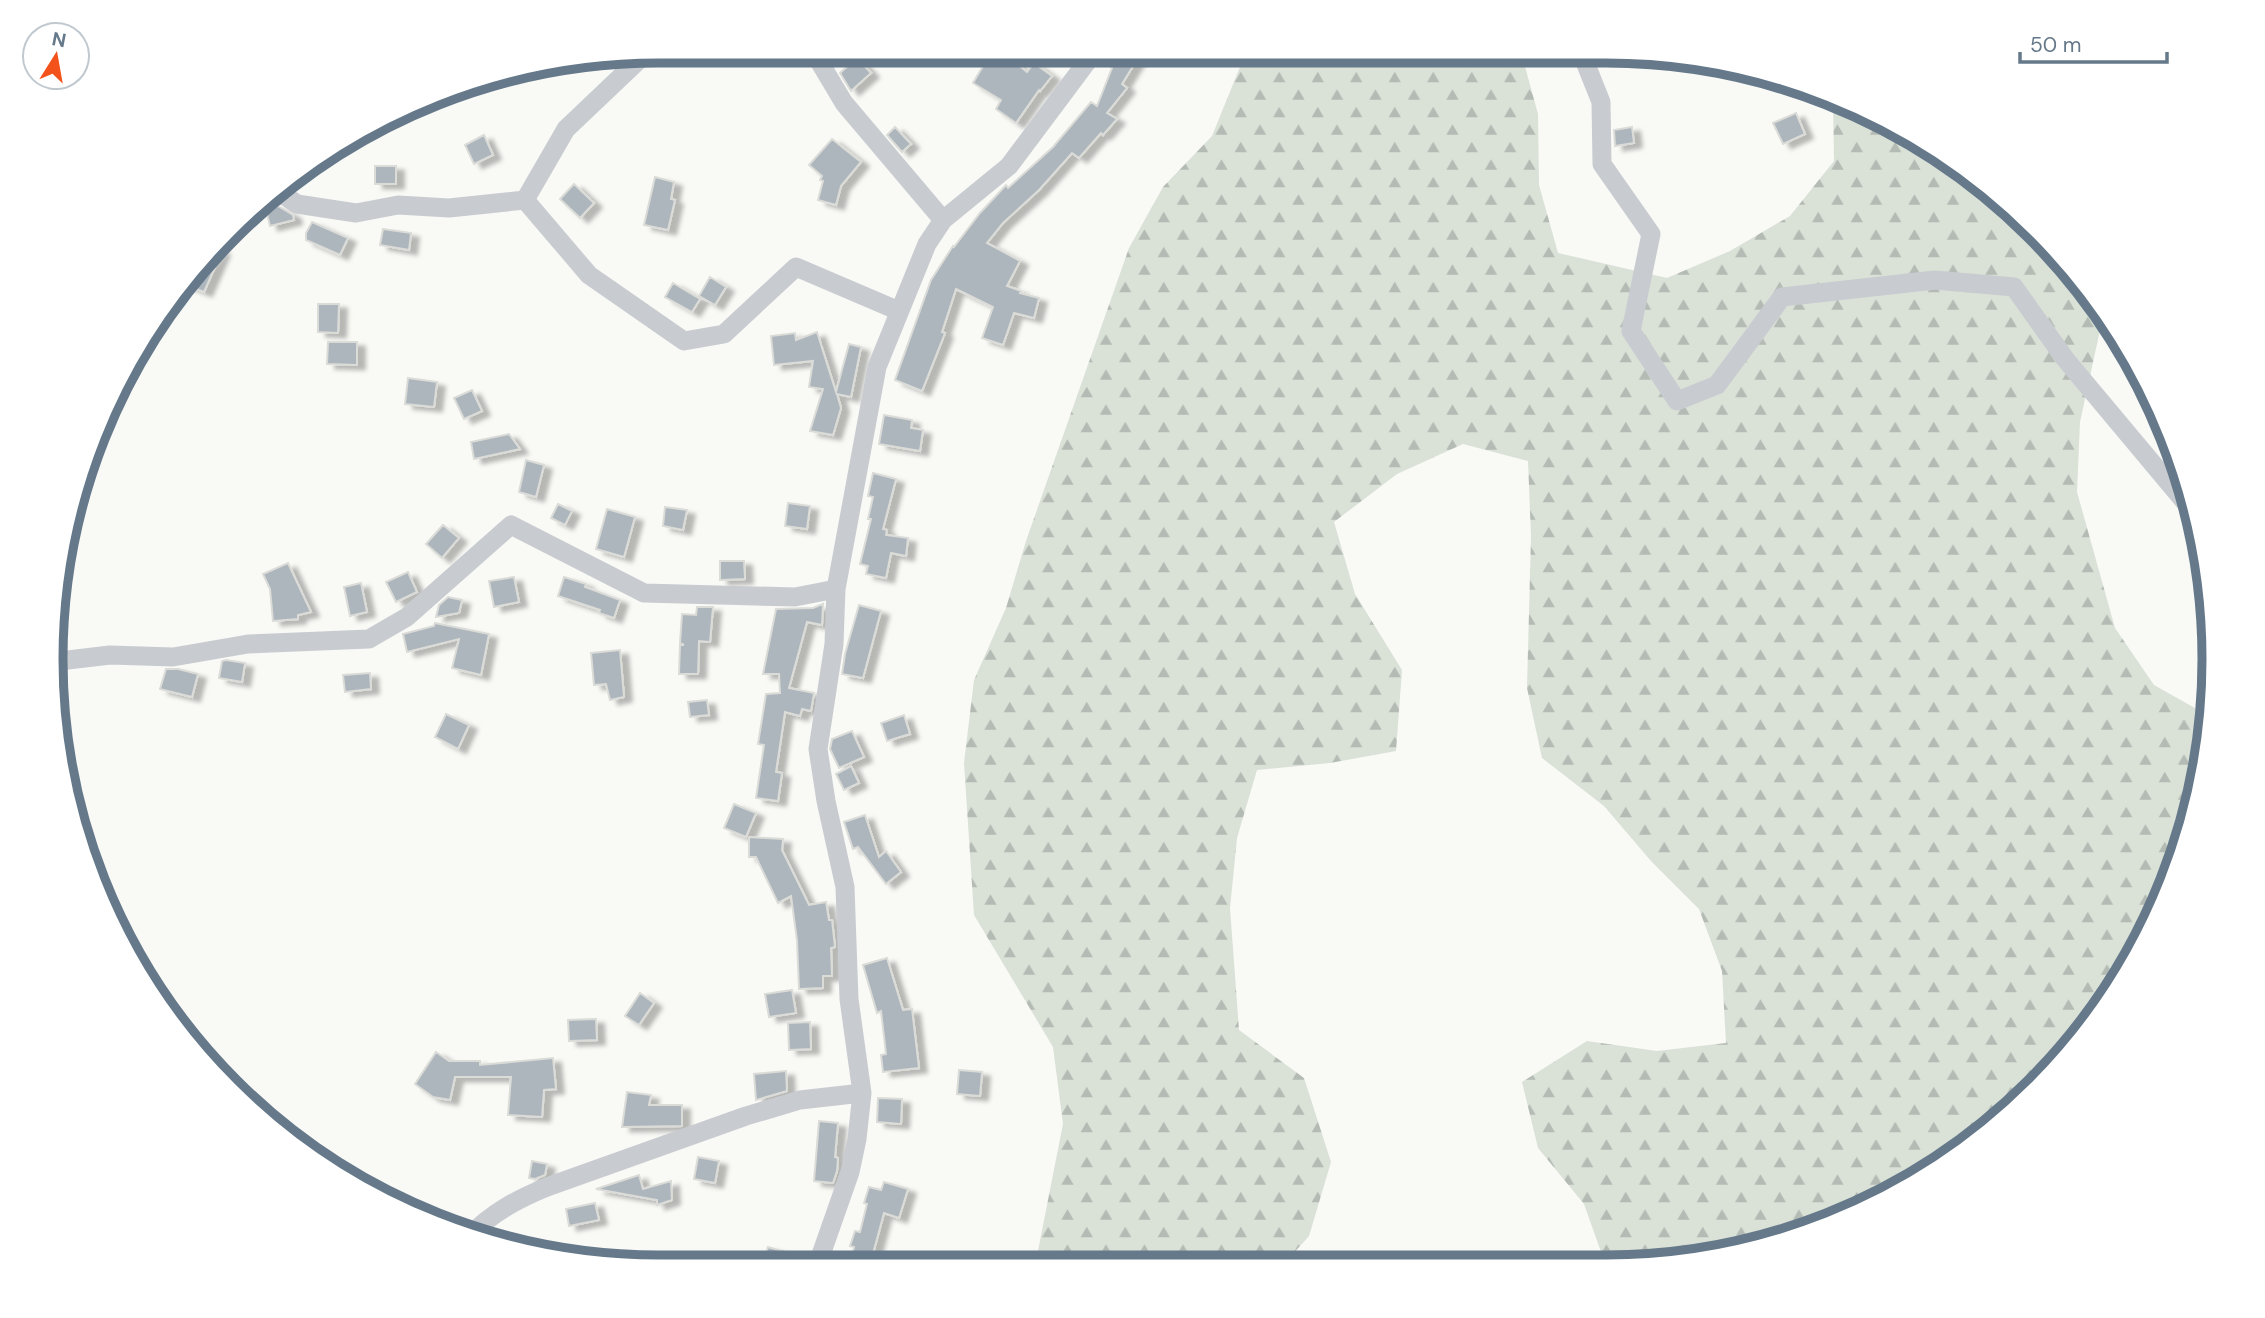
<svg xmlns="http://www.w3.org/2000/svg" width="2265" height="1318" viewBox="0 0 2265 1318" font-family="'DM Sans',sans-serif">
<defs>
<pattern id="forest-firs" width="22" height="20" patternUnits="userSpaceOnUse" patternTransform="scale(1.75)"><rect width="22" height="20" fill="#dae1d7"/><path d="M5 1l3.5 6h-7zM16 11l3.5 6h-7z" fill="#b4bbb4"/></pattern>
<filter id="shadow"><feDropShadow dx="8" dy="4.5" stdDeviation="2" flood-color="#0004"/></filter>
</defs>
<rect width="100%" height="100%" fill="#f9f9f6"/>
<path fill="url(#forest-firs)" d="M1252,52H1521L1538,114L1539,185L1558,253L1667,278L1730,251L1790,216L1834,161L1833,99L1944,153L2036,229L2104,312L2080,422L2077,492L2115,628L2154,685L2209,716L2203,777L2168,891L2112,997L2036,1089L1910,1186L1801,1235L1646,1266H1606L1584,1204L1538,1148L1522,1082L1587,1041L1657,1051L1726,1043L1722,971L1699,909L1651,861L1604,806L1542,758L1527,688L1531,536L1528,461L1463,444L1397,474L1334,522L1355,594L1402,670L1396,751L1330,763L1257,770L1237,838L1230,908L1239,1030L1304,1078L1331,1162L1309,1236L1282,1266H1035L1063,1124L1053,1047L974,915L964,763L974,680L1006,608L1026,541L1129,248L1163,187L1212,136L1240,67Z"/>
<path fill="#acb6bc" stroke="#dbdbd8" stroke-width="2" filter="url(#shadow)" d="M992,51H1002L1027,72L1034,63L1052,76L1040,91L1039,90L1016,123L996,109L1001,100L973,83Z
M1113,51H1129L1138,58L1122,84L1127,88L1107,113L1117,119L1103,135L1101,133L1079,158L1072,153L1039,190L1003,223L987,243L1020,261L1007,286L1021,291L1020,293L1039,298L1034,318L1014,313L1003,345L982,338L993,307L956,289L942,332L945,333L922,391L895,380L931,280L953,246L954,247L980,213L1006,185L1008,188L1053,147L1091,102L1097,106L1112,68L1106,63Z
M857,58L871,73L851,91L840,73Z
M1796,113L1805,134L1783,144L1773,123Z
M895,127L911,144L902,152L887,135Z
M1632,127L1634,143L1615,146L1614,130Z
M484,135L493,155L474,164L465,145Z
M832,139L861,162L841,186L836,205L818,200L823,181L820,180L822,176L809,165Z
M375,166H396V184H375Z
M655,177L674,182L671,199L675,200L668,230L644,225Z
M574,184L594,203L580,218L560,199Z
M278,206L293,215L294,220L270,226L266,209Z
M312,222L348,238L340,255L306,240V233Z
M383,229L411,233L409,250L380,245Z
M220,249L222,251L204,292L187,285Z
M710,277L726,287L715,305L699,296Z
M673,283L700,299L692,312L665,297Z
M318,304H339L338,333L318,332Z
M817,332L836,392L849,344L861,347L851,397L837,394L841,408L833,435L810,431L823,389L809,387L813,361L774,365L771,336L795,333L796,340Z
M328,342H357V365L327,364Z
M408,378L437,382L434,407L405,404Z
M472,390L482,411L464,419L454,398Z
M884,415L912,420L911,428L923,430L920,451L879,444Z
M509,434L520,449L474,459L471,442Z
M526,460L544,465L536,497L519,492Z
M873,473L896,479L883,529L887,530L886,535L908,538L906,556L891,553L886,578L866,574L868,566L860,564L871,519H868L873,497L868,496Z
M788,503L810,506L807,529L785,526Z
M558,504L572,511L565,525L551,518Z
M665,507L687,510L683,530L663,526Z
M607,509L635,517L624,557L596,549Z
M443,525L459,538L442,558L426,544Z
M720,561H744L745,579L720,580Z
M288,563L311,612L298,615V619L273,621L270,589L263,574Z
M408,572L417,592L396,602L386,582Z
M514,577L519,602L494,607L489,581Z
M564,577L586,584L585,587L620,600L614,618L599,613L600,610L558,596Z
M361,583L367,612L350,616L344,587Z
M448,597L462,600L459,613L436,617L439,605Z
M823,604L822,625L807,622L789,688L814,693L811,711L802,709L800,716L785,712L776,772L782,773L778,801L756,798L764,745L758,744L766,694L780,693L779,674H763L776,609L813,608Z
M859,605L881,611L863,678L842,674L845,654Z
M697,607H713L710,642L699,641L698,674H679L680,645H684L680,643L682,614L696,615Z
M435,623L489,634L481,675L452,668L459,639L407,652L403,634L434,626Z
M620,650L624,697L610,700L606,684L594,685L591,653Z
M226,660L245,663L242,682L219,678L222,661Z
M166,669H178L198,674L192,697L160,689Z
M370,673L371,689L345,692L343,675Z
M707,700L709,715L690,717L688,702Z
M446,714L469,725L458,749L435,737Z
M904,715L910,734L887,741L881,723Z
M852,731L864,757L839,768L830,749L832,739Z
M851,766L859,783L844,790L836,774Z
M734,804L756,813L746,837L724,828Z
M865,815L879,857L886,851L901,872L886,884L858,847L853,849L844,822Z
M749,837L783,839L782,850L809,905L826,902L829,920H832L835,947L831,948L832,976H823V988L799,989L797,940L791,896L778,903L756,857H749Z
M887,958L903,1010L912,1009L919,1068L883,1072L881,1055L886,1054L881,1011L877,1013L863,965Z
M792,990L796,1013L769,1017L765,994Z
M640,993L654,1003L639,1025L625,1016Z
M596,1019L597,1040L569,1041L568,1020Z
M810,1022L811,1049L789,1050L788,1023Z
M436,1052L449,1061H480V1065L553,1058L556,1089L544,1090L542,1117L508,1115L511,1077H455L450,1100L433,1097L415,1084Z
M959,1070L982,1072L980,1096L957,1094Z
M786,1071L787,1091L756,1100L754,1074Z
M627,1092L651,1095L649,1105H682V1126L622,1127Z
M878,1098L902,1099L901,1124L877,1122Z
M819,1121L838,1123L835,1157L838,1158L837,1171L833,1183L814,1181Z
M698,1157L719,1161L715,1183L694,1179Z
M532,1161L547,1164L545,1175L535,1179L529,1178Z
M639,1175L643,1189L671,1181L672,1200L657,1205V1200L596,1189Z
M884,1182L908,1189L899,1218L884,1213L871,1261L852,1256L854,1247L850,1246L855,1231L860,1232L867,1204L864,1203L869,1187L881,1190Z
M595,1203L599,1220L569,1226L566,1209Z
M768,1247L807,1258L805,1266H762Z"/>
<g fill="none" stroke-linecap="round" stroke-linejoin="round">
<path stroke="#c8ccd0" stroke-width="19" d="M813,51L844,103L943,220
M1581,52L1601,102L1602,164L1651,234L1631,331L1677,401L1717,385L1782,297L1935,280L2014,287L2066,360L2195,514
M276,190L297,204L356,213L398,205L449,208L525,200L589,275L684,341L724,334L796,267L899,311
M525,200L566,129L646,53
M51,662L110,655L173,657L248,644L369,639L407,617L511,525L644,593L795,597L836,589
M470,1236C491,1213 518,1199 547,1187L746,1116L800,1100L862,1093
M817,1266L850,1172L857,1139L862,1093L849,999L845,887L826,801L818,749L834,644L836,589L877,367L927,244L943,220L1009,166L1095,51"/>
</g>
<path d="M0 0H2265V1318H0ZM659 63H1606A596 596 0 0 1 2202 659V659A596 596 0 0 1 1606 1255H659A596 596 0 0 1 63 659V659A596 596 0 0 1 659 63Z" fill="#fff" fill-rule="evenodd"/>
<path fill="none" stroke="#65798a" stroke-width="9" d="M659 63H1606A596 596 0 0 1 2202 659V659A596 596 0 0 1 1606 1255H659A596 596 0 0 1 63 659V659A596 596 0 0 1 659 63Z"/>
<g transform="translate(56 56) rotate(11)"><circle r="33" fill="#ffffff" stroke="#c1c9d0" stroke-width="2"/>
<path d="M0-5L12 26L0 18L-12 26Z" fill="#f4521b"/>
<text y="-10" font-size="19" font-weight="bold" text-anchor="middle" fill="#65798a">N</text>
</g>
<path d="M2020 52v10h147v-10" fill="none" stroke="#65798a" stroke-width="3.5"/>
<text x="2030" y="52" font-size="21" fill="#65798a" stroke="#ffffff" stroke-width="5" paint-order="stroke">50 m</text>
</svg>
